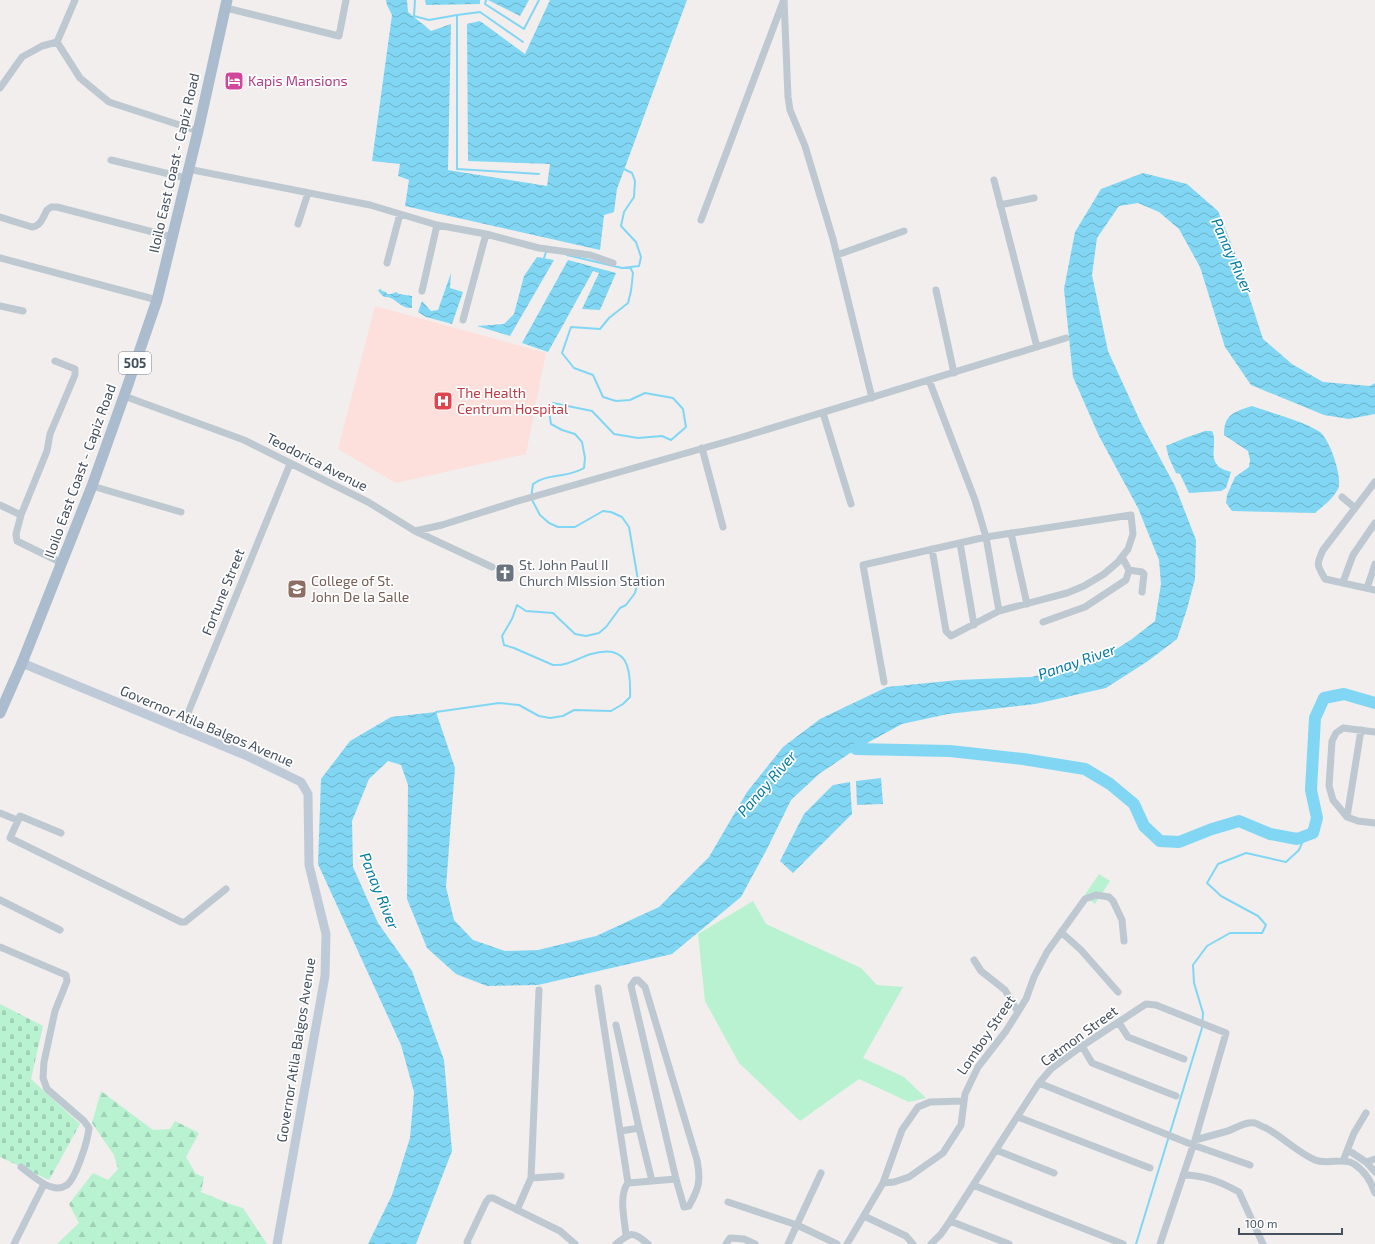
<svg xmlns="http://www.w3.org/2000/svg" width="1375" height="1244" viewBox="0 0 1375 1244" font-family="'Exo 2',sans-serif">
<defs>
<pattern id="forest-firs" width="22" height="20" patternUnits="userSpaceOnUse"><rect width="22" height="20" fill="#b8f2d1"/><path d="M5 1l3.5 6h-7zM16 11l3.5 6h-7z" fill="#9fd1b6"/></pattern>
<pattern id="cemetery-stones" width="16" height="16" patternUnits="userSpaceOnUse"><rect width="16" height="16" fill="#b8f2d1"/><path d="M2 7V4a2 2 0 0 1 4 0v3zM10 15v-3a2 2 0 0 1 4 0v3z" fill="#9fd1b6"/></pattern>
<pattern id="water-waves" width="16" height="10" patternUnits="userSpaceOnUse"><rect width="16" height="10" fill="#81d7f3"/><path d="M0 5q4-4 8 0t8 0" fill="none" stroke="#6bb1c8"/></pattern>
</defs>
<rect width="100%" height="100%" fill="#f1eeed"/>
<path fill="#fde0db" d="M375,306L546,353L526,454L396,483L338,449Z"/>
<path fill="#b8f2d1" d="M1099,874L1110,881L1095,904L1084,896Z
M753,901L766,924L861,968L877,985L903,987L863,1058L904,1077L926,1098L909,1102L859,1079L800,1121L739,1063L705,1001L698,934Z"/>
<path fill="url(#forest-firs)" d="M101,1091L153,1130L170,1129L175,1121L199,1133L186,1157L196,1174L204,1177L201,1192L230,1204L243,1208L267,1244H57L79,1223L69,1204L93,1173L108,1180L118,1169L114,1155L92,1123Z"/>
<path fill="url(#cemetery-stones)" d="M0,1004L43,1026L31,1079L80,1124L49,1180L0,1157Z"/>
<path fill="url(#water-waves)" d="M386,0H407L408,12L431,31L451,24L448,170L547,186L550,164L468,161L467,24L480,21L525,54L550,0H687L617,189L614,212L604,215L600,250L405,206L409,180L398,176L400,164L372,161L392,15L387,5Z
M425,0H480V4L426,5Z
M488,0H529L520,16Z
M1143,173L1187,184L1218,211L1235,253L1263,339L1292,364L1323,382L1370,386L1375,383V414L1349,419L1324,415L1251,385L1225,347L1200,267L1179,229L1159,212L1138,203L1119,206L1097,238L1092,275L1108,351L1141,423L1175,486L1196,540L1195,579L1187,609L1177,639L1148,661L1106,688L1035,704L948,714L902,724L856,749L819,774L791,800L767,849L741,897L672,954L538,985L487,986L456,974L427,948L407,899L408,785L401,765L388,761L369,779L352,821L353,867L378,923L412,971L444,1060L452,1151L416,1244H368L392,1195L410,1138L414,1092L401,1045L318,864L321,779L350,741L391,717L436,712L455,768L446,887L454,920L473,940L505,951L538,950L596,936L659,907L709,857L747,792L783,747L820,719L887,687L958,680L1031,677L1096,662L1132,639L1155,621L1161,584L1159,560L1138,508L1099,436L1073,377L1064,289L1075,232L1101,189Z
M537,257L554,260L510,336L477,326L504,324L514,314L524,276Z
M568,260L616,273L600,310L582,309L599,273L593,271L548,352L522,343Z
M451,273L450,288L463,292L452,324L426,317L418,312L422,301L431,311L438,310Z
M381,289L382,291L386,292L387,294H391L396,292L399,294L412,296V308C410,308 407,308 405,307C397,304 394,296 384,297L380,293L378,290Z
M1252,406C1269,412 1306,422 1320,432C1330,440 1343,478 1338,489C1333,499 1323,506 1315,513L1232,511L1226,503L1227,495L1235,477L1249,467L1250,460L1248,451L1224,435C1224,414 1234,412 1252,406Z
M1205,431H1212C1218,443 1208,457 1219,467C1222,469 1227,471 1231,472L1226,488L1221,491L1189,493L1180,474L1176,473L1169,458L1166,446L1185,438Z
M881,778L883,804L857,805L856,781Z
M850,782L852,814L793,873L780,861L804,814L833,785Z"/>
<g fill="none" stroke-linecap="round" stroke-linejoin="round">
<path stroke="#81d7f3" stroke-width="2" d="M415,0L414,16L429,20L457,15V169L539,174
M486,0L485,4L524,29L539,0
M457,15L480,12L523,42
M567,255L622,268L639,266L641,257L636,242L621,226L624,212L634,197L635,181L632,173L624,169
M544,258L546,252
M436,713V712L499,703L519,705L539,716L550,718L563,716L574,710L611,711L623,704L630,697C631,668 628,643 591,654C578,658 568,666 553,665L514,648L504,645L502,636L512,619L517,605L526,611L553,613L575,634L586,636L599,633L606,627L620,608L626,605L635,593L638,580L629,527L622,517L611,512L603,511L575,527H558L549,523L540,515L531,498L533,484C548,473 568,478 584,468L585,458L582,442L575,434L562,430L551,424L549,411L553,403L592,411L614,434L638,438L662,436L671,440L686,427L683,409L673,398L645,393L630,400L616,401L603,397L593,375L574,368L562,353L571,327L600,329L609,318L628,303L631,291L633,273L630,267
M1136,1244L1202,1028L1203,1013L1194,983L1193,965L1207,946L1230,933H1262L1266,925L1258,916L1221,896L1207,883L1218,864L1246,853L1286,862L1299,850L1305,836"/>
<path stroke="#81d7f3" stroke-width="12" d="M856,749L950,751L1023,759L1085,769L1110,784L1134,804L1144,826L1160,841L1179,842L1212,829L1239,821L1270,834L1297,839L1313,833L1317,818L1311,790L1315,718L1324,698L1344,694L1375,703"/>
<path stroke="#bdc8d1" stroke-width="7" d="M75,0L57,42L80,78L109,102L198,131
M784,0L788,97L790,110L805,146L833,239L872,398
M226,8L339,36L346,0
M0,88L22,57L42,46L57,42
M111,160L186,178
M188,169L370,205L437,225L486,234L539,248L590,255L613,263
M994,180L1037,347
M1000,205L1034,198
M0,217L32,227C41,226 43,217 47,210L51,207H57L172,237
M701,220L783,2
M298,224L308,193
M837,255L904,231
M0,258L157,300
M387,263L400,214
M936,290L954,373
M422,291L437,225
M0,306L23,311
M463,320L486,234
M55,361L75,369V375L50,434L47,451L21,515L16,534L17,541L62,563
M929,380L975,500L986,537L999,611
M124,396L244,440L368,502L415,531L492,567
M823,413L851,504
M702,448L723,527
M1375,482L1323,550C1316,565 1317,565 1325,579L1375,590
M92,486L181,512
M1342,497L1355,508
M0,505L21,515
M415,531L442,525L518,501L739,438L1066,338
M1011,533L1027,604
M960,543L974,625
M1129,570L1142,572L1144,574L1142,592
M1343,582L1353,555L1375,523
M1367,588L1375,564
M1043,622L1085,607L1126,580L1129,570L1122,557
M884,682L863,565L986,537L1131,515L1133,534L1128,549L1118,562L1104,574L1084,586L1067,593L999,611L951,636L946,631L932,549
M181,730L290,464
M1375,732L1343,728L1336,733L1332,741L1329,786L1333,800L1347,817L1358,821L1375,823
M0,813L17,820
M1347,817L1361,730
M61,833L20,816L10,838L181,922H185L226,889
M0,900L60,930
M1061,932L1081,950L1118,992
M0,947L66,975L67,981L55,1011L44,1062L43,1078L47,1089L84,1121L89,1128C88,1140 76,1178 67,1185C62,1188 57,1189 52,1187C42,1185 29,1173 21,1167
M974,960L981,971L1005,990L1018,1012
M635,980H638L645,987L697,1160C701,1181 699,1188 689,1206L684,1207L676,1179L631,986Z
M598,988L628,1183
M1119,1023L1128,1037L1184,1059
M616,1025L639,1128L621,1131
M1082,1046L1092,1063L1176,1096
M1039,1083L1193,1145L1250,1165
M1018,1117L1150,1168
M639,1128L652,1181
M1195,1140C1206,1137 1217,1134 1228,1131C1236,1128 1246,1121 1255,1123C1258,1124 1262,1127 1266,1128C1283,1137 1297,1152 1315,1160C1327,1165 1344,1157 1354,1164C1365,1171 1371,1181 1375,1193
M996,1150L1054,1173
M1348,1150L1366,1162L1375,1172
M1343,1161L1354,1133L1366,1113
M1366,1162L1375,1159
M1183,1175C1204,1175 1221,1182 1239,1192L1263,1244
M531,1178L561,1176
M883,1183L894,1182L909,1177L943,1153L961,1125L965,1094L978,1067L1006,1031L1018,1012L1026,999L1034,977L1047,952L1085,899L1096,895L1109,897L1113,901L1122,920L1124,941
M973,1185L1123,1244
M728,1202L797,1225L837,1244
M517,1210L531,1178L539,990
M864,1216L906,1236L913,1244
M950,1221L1009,1244
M626,1236C625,1221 618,1195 628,1183L676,1179
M14,1244L44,1184
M468,1244L467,1242L486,1202L489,1198H493L560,1231L575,1244
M616,1244C632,1232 632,1231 648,1244
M726,1244L730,1238L744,1239L755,1244
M788,1244L821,1173
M847,1244L883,1183L902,1130L918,1107L930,1102L963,1101
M931,1244L941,1234L950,1221L1039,1083L1051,1069L1082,1046L1146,1004L1156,1005L1226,1033L1195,1140L1160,1244"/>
<path stroke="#bfcad9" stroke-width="9" d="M22,663L245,755L301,782L308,794L309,865L326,934L325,976L277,1244"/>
<path stroke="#abbccf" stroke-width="11" d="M0,713L22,663L92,486L124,396L157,300L198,131L227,0"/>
</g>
<defs>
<g id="hotel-square" transform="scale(1)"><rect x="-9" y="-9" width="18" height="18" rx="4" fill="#d1479c" stroke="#fff"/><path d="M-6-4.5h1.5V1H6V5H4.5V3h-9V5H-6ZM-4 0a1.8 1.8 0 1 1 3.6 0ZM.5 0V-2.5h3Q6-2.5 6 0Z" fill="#fff"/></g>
<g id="hospital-square" transform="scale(1)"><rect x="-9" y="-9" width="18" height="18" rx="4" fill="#e0444e" stroke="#fff"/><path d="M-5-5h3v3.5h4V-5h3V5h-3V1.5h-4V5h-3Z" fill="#fff"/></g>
<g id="church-square" transform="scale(1)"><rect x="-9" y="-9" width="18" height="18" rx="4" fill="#6b7280" stroke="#fff"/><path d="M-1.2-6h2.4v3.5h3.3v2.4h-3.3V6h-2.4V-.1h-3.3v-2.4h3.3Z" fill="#fff"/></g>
<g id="university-square" transform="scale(1)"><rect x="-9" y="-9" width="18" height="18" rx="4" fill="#8d6e63" stroke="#fff"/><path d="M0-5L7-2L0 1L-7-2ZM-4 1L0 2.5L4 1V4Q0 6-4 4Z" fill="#fff"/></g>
</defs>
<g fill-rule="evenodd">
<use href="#hotel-square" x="234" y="81"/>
<use href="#hospital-square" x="443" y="401"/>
<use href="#church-square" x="505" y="573"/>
<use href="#university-square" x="297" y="589"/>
</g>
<g text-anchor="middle" stroke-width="3.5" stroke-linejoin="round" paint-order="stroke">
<rect fill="#fff" stroke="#7c848e" stroke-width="1" x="119" y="352" width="32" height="22" rx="3"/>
<g font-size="13" font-weight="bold" fill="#44505d">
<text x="135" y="368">505</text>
</g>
<g font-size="14" fill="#b23c85" stroke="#fff" text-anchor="start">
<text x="248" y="86">Kapis Mansions</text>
</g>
<g font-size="14" fill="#44505d" stroke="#fff">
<text transform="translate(174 163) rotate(-77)" y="5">Iloilo East Coast - Capiz Road</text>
<text transform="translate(317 462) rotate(27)" y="5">Teodorica Avenue</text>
<text transform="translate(80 471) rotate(-70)" y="5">Iloilo East Coast - Capiz Road</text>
<text transform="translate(223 592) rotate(-68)" y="5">Fortune Street</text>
<text transform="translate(207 726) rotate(23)" y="5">Governor Atila Balgos Avenue</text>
<text transform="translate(986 1035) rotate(-56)" y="5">Lomboy Street</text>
<text transform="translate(1079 1036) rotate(-36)" y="5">Catmon Street</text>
<text transform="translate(296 1050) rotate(-81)" y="5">Governor Atila Balgos Avenue</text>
</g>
<g font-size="14" fill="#be3a42" stroke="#fff" text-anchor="start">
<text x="457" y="398">The Health<tspan x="457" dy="16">Centrum Hospital</tspan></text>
</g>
<g font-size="14" fill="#5b616d" stroke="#fff" text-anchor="start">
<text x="519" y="570">St. John Paul II<tspan x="519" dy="16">Church MIssion Station</tspan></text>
</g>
<g font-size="14" fill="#785e54" stroke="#fff" text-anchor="start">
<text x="311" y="586">College of St.<tspan x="311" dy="16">John De la Salle</tspan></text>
</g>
<g font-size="15" font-style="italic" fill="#037ba3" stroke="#fff">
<text transform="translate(1232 256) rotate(66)" y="5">Panay River</text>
<text transform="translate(1077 662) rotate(-19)" y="5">Panay River</text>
<text transform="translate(767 784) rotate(-49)" y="5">Panay River</text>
<text transform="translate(379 891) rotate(68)" y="5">Panay River</text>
</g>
</g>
<path d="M1239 1228v6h103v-6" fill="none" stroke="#44505d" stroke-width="2"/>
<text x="1245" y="1228" font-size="12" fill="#44505d" stroke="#ffffff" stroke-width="3" paint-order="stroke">100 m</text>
</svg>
